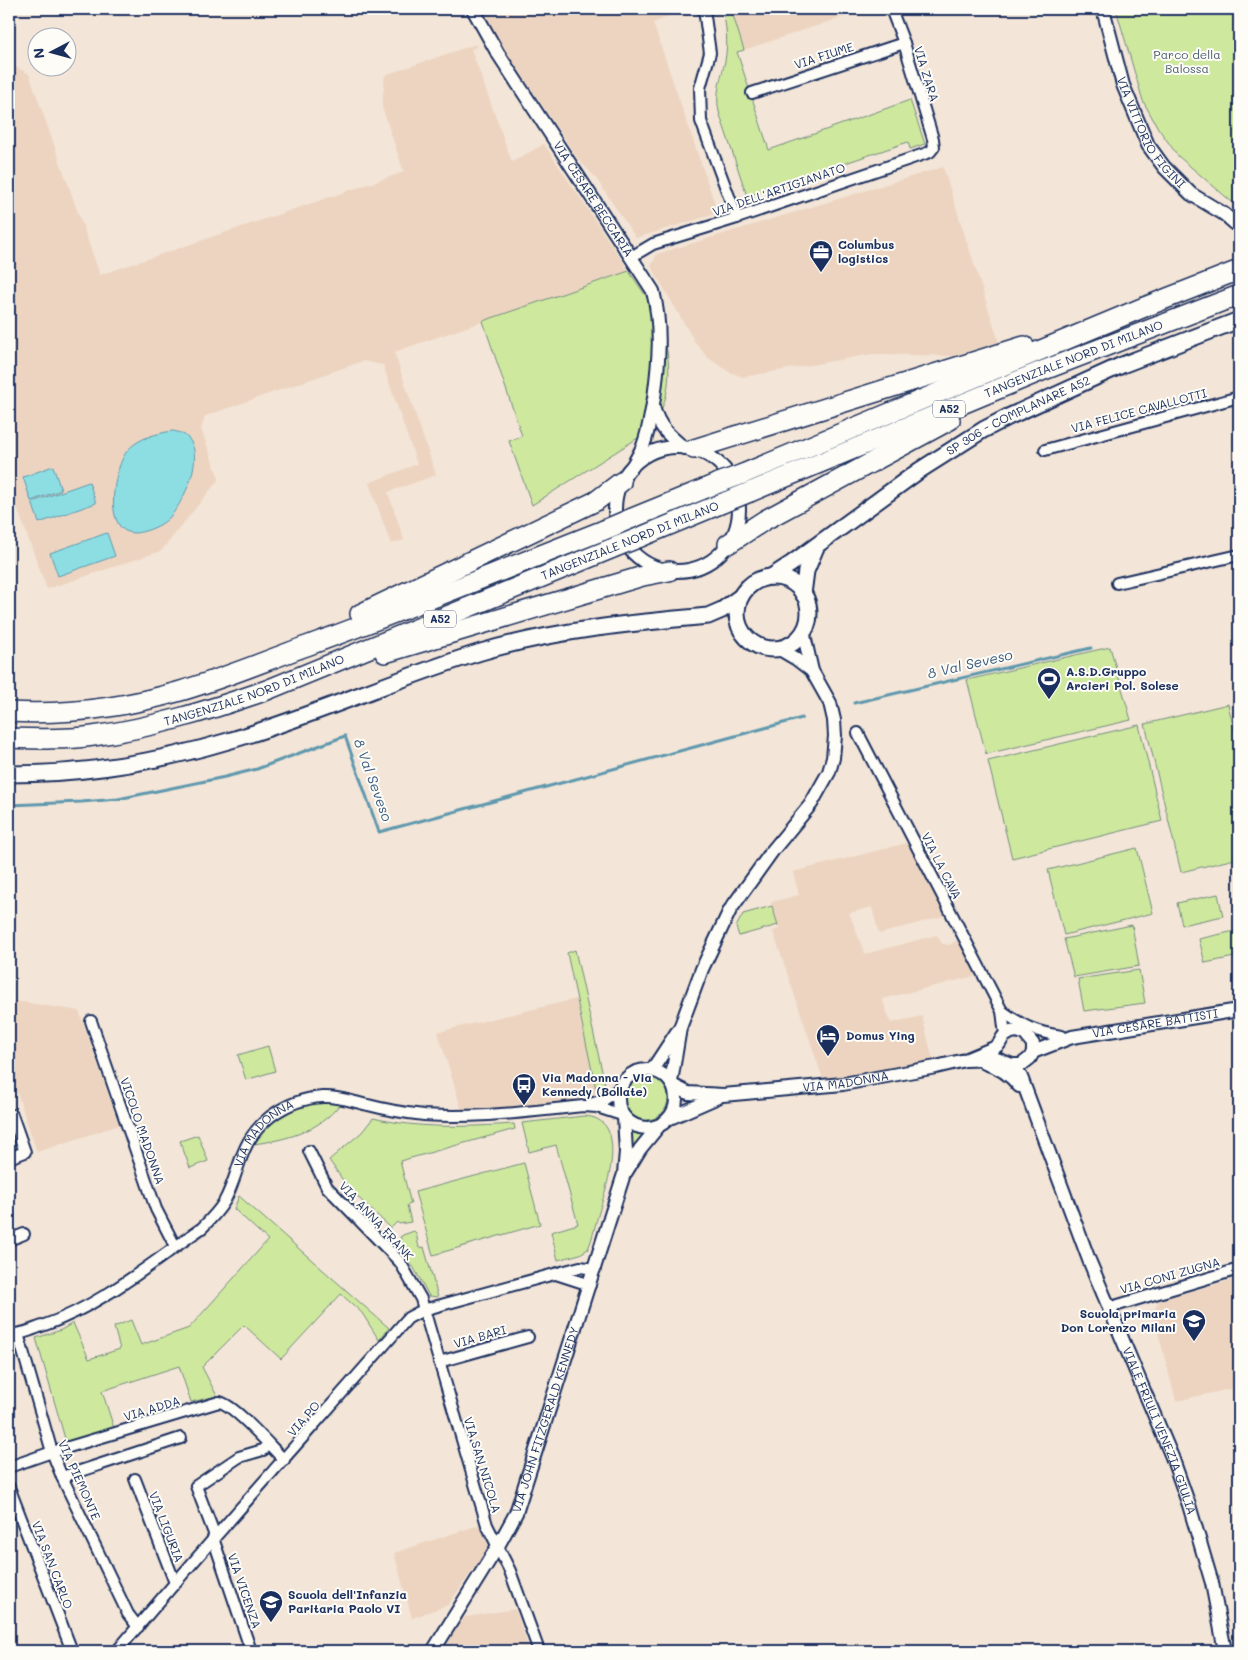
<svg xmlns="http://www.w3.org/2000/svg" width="1248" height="1660" viewBox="0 0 1248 1660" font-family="Mali,sans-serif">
<rect width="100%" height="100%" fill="#f3e5d7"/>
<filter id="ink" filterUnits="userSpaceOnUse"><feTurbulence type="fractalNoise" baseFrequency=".02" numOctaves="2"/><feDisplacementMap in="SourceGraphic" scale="10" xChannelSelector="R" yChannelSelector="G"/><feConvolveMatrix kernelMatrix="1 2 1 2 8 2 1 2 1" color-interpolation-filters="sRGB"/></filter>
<g filter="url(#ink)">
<path fill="#ecd4c0" d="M483,9H686L653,23L718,213L636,238L595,177L578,159L490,28Z
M731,9H867L744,50Z
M9,34L13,45L12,65L29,74L100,275L404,172L382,107L385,75L476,44L477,47L471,49L512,162L544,144L629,271L394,352L436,475L388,492L404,540L391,544L369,483L417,464L383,365L363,361L205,416L201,429L219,479L161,551L47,589L12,494L9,492Z
M943,167L999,342L953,356L872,354L743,377L729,372L707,357L695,342L651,266L657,254Z
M911,842L947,915L879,934L872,907L849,913L865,954L937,935L942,944L949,945L960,939L979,975L882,999L891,1023L922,1016L934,1064L824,1082L773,931L779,929L771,902L799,895L793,872Z
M576,999L598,1097L580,1104L463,1114L438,1032Z
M9,1000L79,1011L119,1125L37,1152L13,1080L9,1081Z
M1239,1278V1387L1176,1401L1153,1313L1159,1300Z
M485,1523L493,1541L448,1605L412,1618L394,1553Z
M515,1609L530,1651H436L455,1619Z"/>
<path fill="#cee89e" stroke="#748c7e" d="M722,9H731L744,50L737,52L769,150L910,100L925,144L910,149L908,142L747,196L719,112C715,93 721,79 725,61C728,43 727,26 722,9Z
M1116,9H1239V208L1178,156L1158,128L1143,101Z
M629,271C637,284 648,297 654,310C670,343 677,391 654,422C651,427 645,431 641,436L532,505L509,441L522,436L483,321Z
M1110,647L1131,720L986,754L967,680Z
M1228,704L1239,752V858L1181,872L1145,724Z
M1139,725L1162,821L1012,858L988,761Z
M1137,848L1153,913L1064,935L1048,870Z
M1218,894L1223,916L1182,925L1177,903Z
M772,906L778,925L739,936L736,927L743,914Z
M1132,925L1139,966L1074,977L1064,939Z
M1239,930V956L1205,963L1199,939Z
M575,950L606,1089L597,1094L567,953Z
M1139,970L1145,1003L1084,1011L1078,979Z
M268,1046L275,1071L246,1080L238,1055Z
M624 1098a22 22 0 1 1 44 0a22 22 0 1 1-44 0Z
M315,1103L340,1104C319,1132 285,1140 253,1144C267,1121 289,1109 315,1103Z
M584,1116C630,1118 607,1186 599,1212C595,1224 593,1238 588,1249L580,1254L558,1260L551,1232L578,1224L556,1145L529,1152L522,1123Z
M373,1118C421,1129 466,1127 514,1124L515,1129L400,1161L411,1204L407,1205L411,1222L399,1224L397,1222L391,1228L349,1189L329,1160L362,1132Z
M629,1128L642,1131L645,1133L631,1157Z
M198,1135L208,1161L190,1168L180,1141Z
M524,1163L540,1224L433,1255L415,1192Z
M239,1196L389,1328L379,1340L362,1313L341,1294L281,1359L244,1325L202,1367L217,1396L191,1402L179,1366L102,1391L114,1428L66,1442L36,1338L61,1330L73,1323L89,1359L120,1349L114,1327L131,1320L141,1345L189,1328L268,1240L234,1209Z
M414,1231L416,1233L419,1248L424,1247L438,1297L429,1296L414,1268L398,1247L401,1239L400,1237L403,1235Z"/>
<path fill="#8ddee3" stroke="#5f98ae" d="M173,431C214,437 187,499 169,518C161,526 146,532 135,533C101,534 114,465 128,450C138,438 158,433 173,431Z
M53,466L61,490L31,501L23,477Z
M89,482L96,503L39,523L32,502Z
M107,533L115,556L58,576L50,553Z"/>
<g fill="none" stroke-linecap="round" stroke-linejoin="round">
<path stroke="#5f98ae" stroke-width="3" d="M854,703L1091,648
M9,805L81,802L118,799L225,777L257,769L345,736L379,832L802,718"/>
<g stroke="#1b2f5e" stroke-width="14">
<g id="minor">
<path d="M704,9L710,53L700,88L701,121L737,218"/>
<path d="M752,93L904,43"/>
<path d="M631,257L653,244L737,218L930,152L934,147L933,139L904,43L891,9"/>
<path d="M1045,450L1239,397"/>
<path d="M1117,583L1239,555"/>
<path d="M858,733L1002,1011C1024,1027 1035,1032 1062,1036"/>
<path d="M1003,1013L1002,1011L1005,1035"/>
<path d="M91,1021L156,1209L175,1246"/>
<path d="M590,1104L604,1100L619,1089"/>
<path d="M9,1117L12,1115L25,1152L9,1158"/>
<path d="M309,1151L327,1187L400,1262L421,1299L487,1525L510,1571L539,1651"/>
<path d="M9,1240L24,1234"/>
<path d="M556,1274L590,1285"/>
<path d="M1108,1308L1239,1269"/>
<path id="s1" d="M9,1334C21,1335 31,1330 42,1326C101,1306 151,1263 202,1228C210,1220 218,1212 224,1202C242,1169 237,1143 271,1116C286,1105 304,1098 323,1097C339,1096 353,1102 368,1105C387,1110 405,1113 424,1115C477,1119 531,1111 584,1106L597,1107L622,1115"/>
<path d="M18,1334L52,1452L62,1477L128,1614L138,1627"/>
<path d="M439,1362L528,1337"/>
<path d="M9,1467L52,1452L219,1402C234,1404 272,1448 284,1460"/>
<path d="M62,1477L181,1438"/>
<path d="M135,1479L175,1583"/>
<path d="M9,1487L72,1651"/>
<path d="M215,1536L196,1486L239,1457L263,1450L269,1445"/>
<path d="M213,1538L251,1651"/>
<path d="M117,1651C212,1538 311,1429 408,1318L423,1310L580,1267L595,1269"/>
</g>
</g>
<g stroke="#1b2f5e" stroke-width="16">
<g id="tertiary">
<path id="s2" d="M473,9L497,52L653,291C662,327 659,361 654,398C651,414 649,431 643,446C640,453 636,460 632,467"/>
<path id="s3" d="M1103,9L1123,85L1148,145L1164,167L1191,194L1224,214L1239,227"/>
<path d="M653,407C659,427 668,435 684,448"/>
<circle cx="677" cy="509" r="62"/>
<path d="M778,648L795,658L812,671"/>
<path id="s4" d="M1033,1052L1072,1037L1239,1010"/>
<path d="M985,1063C999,1067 1010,1074 1019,1086"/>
<path id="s5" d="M1012,1065L1021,1077L1089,1260L1172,1457L1189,1505L1212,1583L1225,1651"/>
<circle cx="647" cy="1099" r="29"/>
<path d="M652,1070L677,1032"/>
<path d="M671,1082L680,1028L702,969L730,910L773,850L811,804L829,772L833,758L835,736L834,720L830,703L812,671L803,631"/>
<path id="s6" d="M674,1086L688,1093L723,1095L843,1084L936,1067L965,1060L994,1048L999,1044L1003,1037L1011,1032L1017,1031L1025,1034L1033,1044V1052L1030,1058L1021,1065H1012L997,1059L965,1060"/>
<path d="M670,1118L718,1097"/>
<path d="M626,1172L640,1149L658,1127"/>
<path id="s7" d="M433,1651L498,1546L516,1513L624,1174L626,1152L624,1117"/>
</g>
</g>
<g stroke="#1b2f5e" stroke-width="19">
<g id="secondary">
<path id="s8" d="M771,577L791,564L920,470L983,430L1008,417L1122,365L1239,320"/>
<circle cx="773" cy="613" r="36"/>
<path d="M803,594L806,571L816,547"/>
<path d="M9,774C83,774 158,762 228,741C314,716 396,678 481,652C556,630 631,623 708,616L722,610L740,597"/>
</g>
</g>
<g stroke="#1b2f5e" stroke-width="22">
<g id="motorway">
<path d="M694,449L1024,346"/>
<path d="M743,474L1142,308L1239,270"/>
<path id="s9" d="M750,492L1039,372L1239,295"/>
<path d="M630,519L716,484"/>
<path d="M638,538L725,502"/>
<path d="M728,544L765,520L950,420"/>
<path d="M360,614L596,501L621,482"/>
<path d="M385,653L643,576L669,571"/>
<path d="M9,712C65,715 122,708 177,692C223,679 267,660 312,644C411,608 507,568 604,530"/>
<path id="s10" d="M9,738C36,739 66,740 93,736C153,728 210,710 267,690L613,548"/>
</g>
</g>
<use href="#minor" stroke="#fdfcf7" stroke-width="10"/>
<use href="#tertiary" stroke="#fdfcf7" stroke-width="12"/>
<use href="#secondary" stroke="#fdfcf7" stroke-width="15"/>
<use href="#motorway" stroke="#fdfcf7" stroke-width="19"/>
<g stroke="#1b2f5e" stroke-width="22" stroke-linecap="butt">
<path id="motorway-bridge" d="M716,484L743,474
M725,502L750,492
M604,530L630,519
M613,548L638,538"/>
</g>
<use href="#motorway-bridge" stroke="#fdfcf7" stroke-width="19"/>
</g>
</g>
<defs>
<g id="office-pin" transform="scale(1.25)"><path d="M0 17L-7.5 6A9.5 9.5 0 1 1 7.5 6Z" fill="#1b2f5e" stroke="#fdfcf7"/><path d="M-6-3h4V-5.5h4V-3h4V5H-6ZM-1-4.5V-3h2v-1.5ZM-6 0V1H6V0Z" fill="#fff"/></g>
<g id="stadium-pin" transform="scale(1.25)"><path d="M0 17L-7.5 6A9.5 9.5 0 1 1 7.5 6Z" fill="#1b2f5e" stroke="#fdfcf7"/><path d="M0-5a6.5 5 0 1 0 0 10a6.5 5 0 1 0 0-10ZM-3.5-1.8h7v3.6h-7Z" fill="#fff"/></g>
<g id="hotel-pin" transform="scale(1.25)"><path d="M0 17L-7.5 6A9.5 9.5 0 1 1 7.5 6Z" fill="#1b2f5e" stroke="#fdfcf7"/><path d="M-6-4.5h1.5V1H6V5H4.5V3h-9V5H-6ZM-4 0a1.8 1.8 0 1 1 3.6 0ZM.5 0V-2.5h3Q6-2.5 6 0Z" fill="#fff"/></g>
<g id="bus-pin" transform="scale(1.25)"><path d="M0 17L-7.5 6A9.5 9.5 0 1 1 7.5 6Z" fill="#1b2f5e" stroke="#fdfcf7"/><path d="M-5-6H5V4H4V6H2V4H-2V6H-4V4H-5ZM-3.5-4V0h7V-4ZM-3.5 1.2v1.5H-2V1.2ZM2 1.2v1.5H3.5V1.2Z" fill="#fff"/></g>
<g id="school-pin" transform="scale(1.25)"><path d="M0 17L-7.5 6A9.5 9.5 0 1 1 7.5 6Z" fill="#1b2f5e" stroke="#fdfcf7"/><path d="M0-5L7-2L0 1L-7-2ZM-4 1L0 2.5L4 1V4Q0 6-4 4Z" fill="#fff"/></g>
</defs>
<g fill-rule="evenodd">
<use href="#office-pin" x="821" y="252"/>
<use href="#stadium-pin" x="1049" y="679"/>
<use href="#hotel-pin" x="828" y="1036"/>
<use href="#bus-pin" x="524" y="1085"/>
<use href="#school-pin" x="1194" y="1321"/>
<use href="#school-pin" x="271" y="1602"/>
</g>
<g text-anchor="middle" stroke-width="4" stroke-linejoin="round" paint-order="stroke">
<g fill="#fdfcf7" stroke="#5f6c8c" stroke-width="1">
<rect x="933" y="400.5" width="32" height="17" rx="4"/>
<rect x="424" y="610.5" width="32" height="17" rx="4"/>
</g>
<g font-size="11" font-weight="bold" fill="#1b2f5e">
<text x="949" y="413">A52</text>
<text x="440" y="623">A52</text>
</g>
<g font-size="12" fill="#485d6e" stroke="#fdfcf7">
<text x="1187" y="59">Parco della<tspan x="1187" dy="14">Balossa</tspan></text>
</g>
<g font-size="12" fill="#1b2f5e" stroke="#fdfcf7">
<text transform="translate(824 56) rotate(-18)" y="4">VIA FIUME</text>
<text transform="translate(926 74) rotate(73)" y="4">VIA ZARA</text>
<text dy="4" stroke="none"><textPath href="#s3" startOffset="134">VIA VITTORIO FIGINI</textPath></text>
<text transform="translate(779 190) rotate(-19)" y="4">VIA DELL'ARTIGIANATO</text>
<text dy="4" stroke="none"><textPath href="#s2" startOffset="225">VIA CESARE BECCARIA</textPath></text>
<text dy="4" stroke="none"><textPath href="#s9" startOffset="350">TANGENZIALE NORD DI MILANO</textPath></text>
<text transform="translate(1139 411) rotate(-15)" y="4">VIA FELICE CAVALLOTTI</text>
<text dy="4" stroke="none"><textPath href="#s8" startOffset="296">SP 306 - COMPLANARE A52</textPath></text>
<text transform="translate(630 541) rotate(-22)" y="4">TANGENZIALE NORD DI MILANO</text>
<text dy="4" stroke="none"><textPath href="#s10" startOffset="252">TANGENZIALE NORD DI MILANO</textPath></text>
<text transform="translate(941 866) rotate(63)" y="4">VIA LA CAVA</text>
<text dy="4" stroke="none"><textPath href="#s4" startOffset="126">VIA CESARE BATTISTI</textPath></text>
<text dy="4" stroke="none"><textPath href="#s6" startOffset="174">VIA MADONNA</textPath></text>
<text transform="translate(142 1131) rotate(71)" y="4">VICOLO MADONNA</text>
<text dy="4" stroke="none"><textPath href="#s1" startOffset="338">VIA MADONNA</textPath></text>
<text transform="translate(376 1221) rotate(47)" y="4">VIA ANNA FRANK</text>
<text transform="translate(1170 1276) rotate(-16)" y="4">VIA CONI ZUGNA</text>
<text transform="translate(480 1337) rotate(-16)" y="4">VIA BARI</text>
<text transform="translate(152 1409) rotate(-17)" y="4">VIA ADDA</text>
<text transform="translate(304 1419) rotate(-49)" y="4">VIA PO</text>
<text dy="4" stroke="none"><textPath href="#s7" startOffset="259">VIA JOHN FITZGERALD KENNEDY</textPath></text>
<text dy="4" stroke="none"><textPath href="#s5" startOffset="395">VIALE FRIULI VENEZIA GIULIA</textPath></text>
<text transform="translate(482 1465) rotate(73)" y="4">VIA SAN NICOLA</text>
<text transform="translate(79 1480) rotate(66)" y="4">VIA PIEMONTE</text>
<text transform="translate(166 1527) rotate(69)" y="4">VIA LIGURIA</text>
<text transform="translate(52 1565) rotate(69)" y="4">VIA SAN CARLO</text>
<text transform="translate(244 1591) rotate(71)" y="4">VIA VICENZA</text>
</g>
<g font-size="12" font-weight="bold" fill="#1b2f5e" stroke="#fdfcf7" text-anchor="start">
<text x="838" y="249">Columbus<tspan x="838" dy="14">logistics</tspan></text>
<text x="1066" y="676">A.S.D.Gruppo<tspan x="1066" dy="14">Arcieri Pol. Solese</tspan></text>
<text x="846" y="1040">Domus Ying</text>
<text x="542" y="1082">Via Madonna - Via<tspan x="542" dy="14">Kennedy (Bollate)</tspan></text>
<text x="1176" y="1318" text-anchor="end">Scuola primaria<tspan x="1176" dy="14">Don Lorenzo Milani</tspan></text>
<text x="288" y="1599">Scuola dell'Infanzia<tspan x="288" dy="14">Paritaria Paolo VI</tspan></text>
</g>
<g font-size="14" font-style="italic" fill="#385b7f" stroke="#fdfcf7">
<text transform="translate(970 664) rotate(-13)" y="5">8 Val Seveso</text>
<text transform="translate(373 780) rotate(70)" y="5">8 Val Seveso</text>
</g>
</g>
<rect width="1248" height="1660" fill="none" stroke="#fdfcf7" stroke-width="30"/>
<rect x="15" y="15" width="1218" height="1630" fill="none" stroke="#1b2f5e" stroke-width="2" filter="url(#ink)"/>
<g transform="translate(52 52) rotate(264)"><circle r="24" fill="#fdfcf7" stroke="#a3aaba"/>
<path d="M0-4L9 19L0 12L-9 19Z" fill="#1b2f5e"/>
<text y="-8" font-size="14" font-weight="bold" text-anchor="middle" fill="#1b2f5e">N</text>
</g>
</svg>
